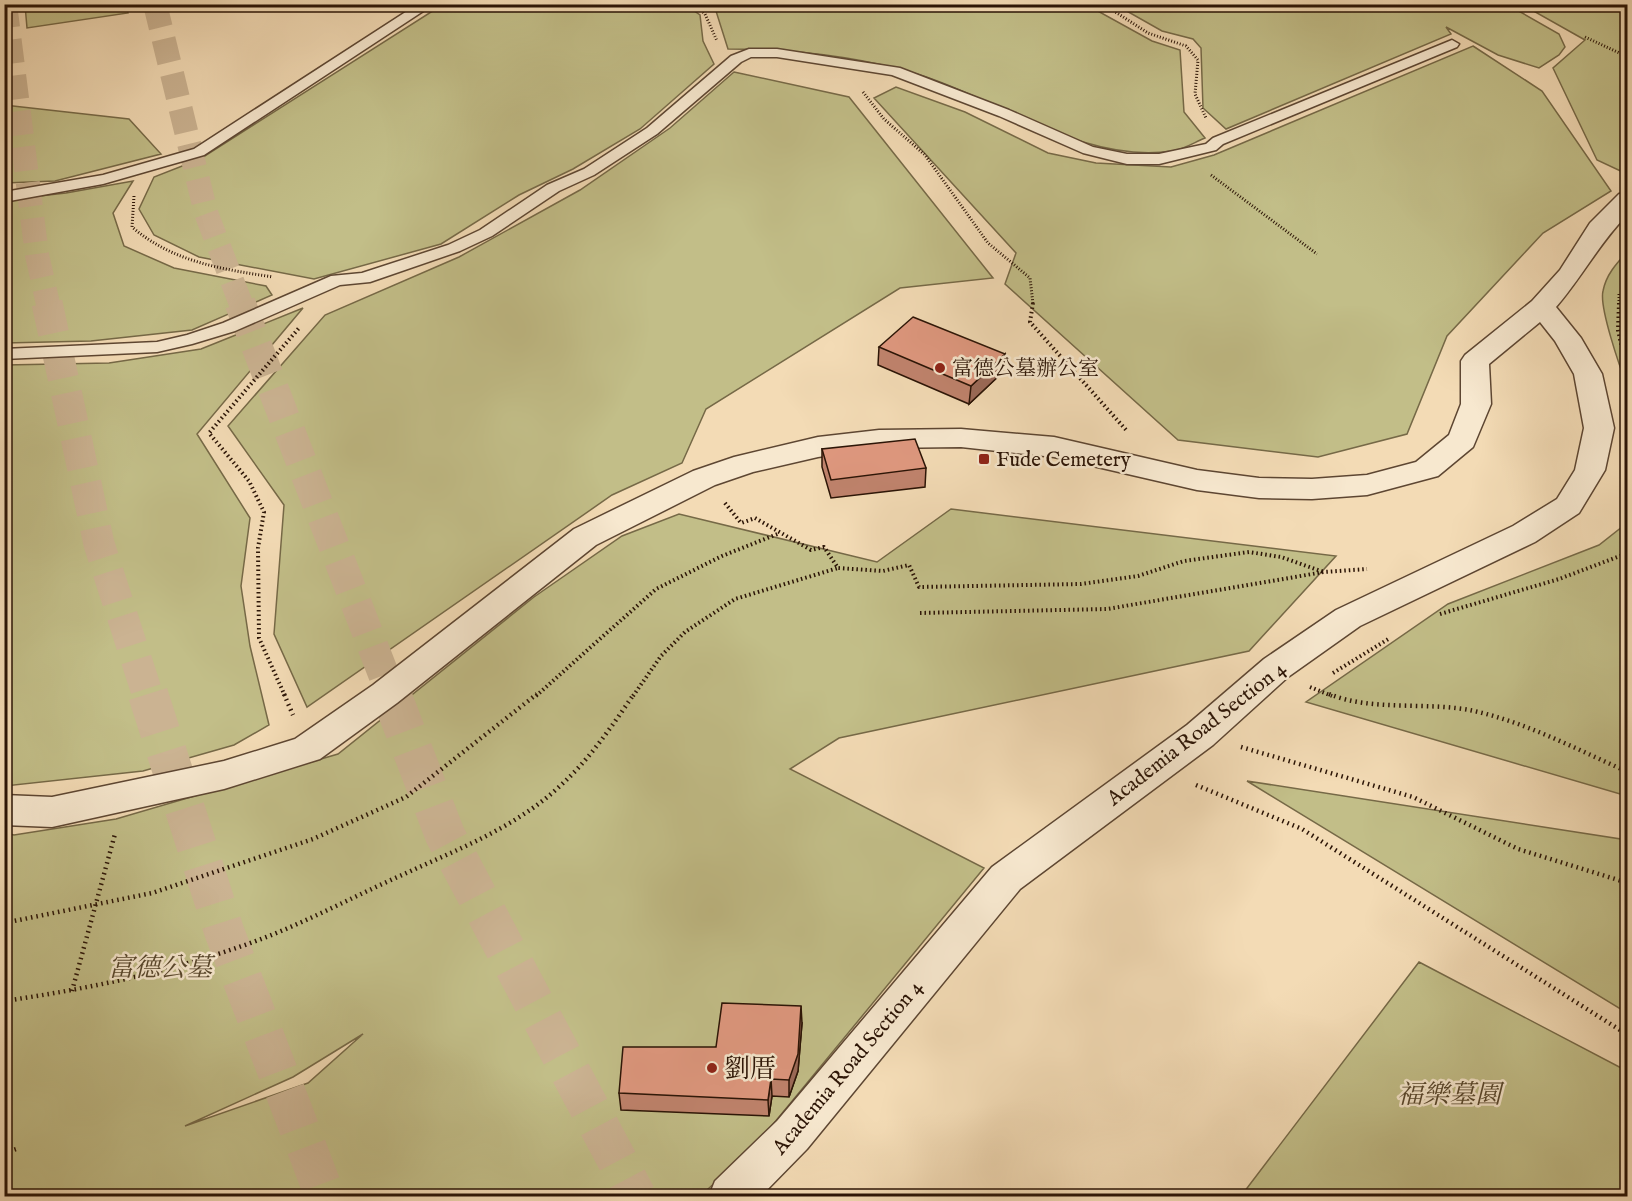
<svg xmlns="http://www.w3.org/2000/svg" width="1632" height="1201" viewBox="0 0 1632 1201" font-family="'IM FELL English','Noto Serif TC',serif">
<rect width="100%" height="100%" fill="#f3dbb5"/>
<filter id="stains"><feTurbulence type="fractalNoise" baseFrequency=".00333" numOctaves="4"/><feColorMatrix values="0 0 0 0 .2 0 0 0 0 .09 0 0 0 0 .02 0 0 0 .5 -.17"/></filter>
<radialGradient id="worn" r=".72"><stop offset=".6" stop-color="#630" stop-opacity="0"/><stop offset="1" stop-color="#630" stop-opacity=".3"/></radialGradient>
<path fill="#c2be88" stroke="#766947" stroke-width="1.5" fill-rule="evenodd" d="M684,4L700,15L703,41L714,64L640,129L573,169L519,195L441,244L314,279L199,257L154,235L139,209L154,177L200,159L442,5Z
M25,5H126L128,13L27,28Z
M704,5H1087L1152,41L1180,50L1184,112L1205,138C1195,142 1183,150 1172,151C1082,164 1000,99 917,74C857,56 791,49 728,49L716,11Z
M1116,5H1508L1559,34L1565,47L1559,55L1539,68L1498,55L1446,27L1451,34L1226,129L1203,108L1201,48L1193,39L1162,31Z
M1523,5H1627V174L1597,160L1553,68L1585,40Z
M1473,46L1542,91L1611,191L1543,233L1447,336L1407,434L1318,457L1178,440L1005,284L1016,253L874,98L896,87L965,112L1048,153L1096,163L1171,167L1214,155Z
M734,72L849,97L993,278L900,288L706,409L682,463L612,495L307,707L274,634L284,505L228,426L325,315L459,257L580,190L670,128Z
M4,105L129,119L161,154L55,181L5,183Z
M133,181L113,213L124,246L174,268L266,286L272,295L192,330L91,341L5,343L4,200L66,193Z
M1627,252V385C1620,368 1599,307 1603,291C1606,275 1616,264 1627,252Z
M303,308L197,434L250,518L241,586L250,646L269,725L234,745L143,771L5,786V365L109,363L201,349Z
M951,509L1336,556L1249,651L839,738L790,769L984,868L751,1151L700,1196H5V833L14,835L116,819L338,754L534,597L622,536L679,514L877,562ZM363,1034L308,1083L185,1126L293,1077Z
M1627,523V796L1306,702L1448,604L1599,545Z
M1247,781L1627,840V1013Z
M1419,962L1627,1071V1196H1241Z"/>
<g fill="none" stroke-linecap="round" stroke-linejoin="round">
<path stroke="#cbb392" stroke-width="24" stroke-dasharray="24 12" stroke-linecap="butt" d="M5,4L37,255L48,304
M155,4L206,213L241,304"/>
<path stroke="#cbb392" stroke-width="31" stroke-dasharray="31 15" stroke-linecap="butt" d="M47,303L99,544L148,696
M240,303L392,696"/>
<path stroke="#cbb392" stroke-width="40" stroke-dasharray="40 20" stroke-linecap="butt" d="M148,694L224,931L325,1196
M391,694L445,835L636,1196"/>
<g stroke="#5d4632" stroke-width="3">
<path id="lane" d="M418,4H434L204,155L103,184L4,202V192L103,175L194,149Z
M1452,40L1459,44L1457,47L1223,144L1216,150L1159,164H1127L1083,153L999,116L892,75L777,57H751L741,62L657,134L594,175L559,191L492,236L460,251L370,282L340,285L235,331L192,344L157,352L4,359V349L157,342L187,335L223,323L331,276L362,273L448,245L480,230L547,185L584,169L647,128L731,56L749,49H777L900,68L1009,110L1093,147L1127,154H1159L1206,144L1213,138Z"/>
</g>
<g stroke="#5d4632" stroke-width="3">
<path id="street" d="M1628,192V214C1600,242 1582,277 1556,307L1581,338L1602,374L1614,428L1605,470L1579,513L1535,542L1360,626L1288,677L1213,745L1020,889L807,1149L761,1196H709L715,1181L777,1121L992,867L1187,725L1264,659L1336,610L1513,526L1557,499L1575,470L1584,428L1574,374L1555,341L1540,322L1489,364L1491,404L1473,447L1438,476L1367,495L1312,499L1259,498L1197,490L1054,457L961,447L879,448L818,457L753,472L715,485L596,545L397,703L320,759L224,789L52,827L4,825V795L52,797L224,761L295,739L373,685L574,529L693,471L734,457L818,437L879,430L961,429L1054,437L1197,470L1259,478L1312,479L1367,475L1416,462L1449,435L1461,404V361L1465,355L1532,301L1560,270L1590,223L1619,194Z"/>
</g>
<path stroke="#2b1406" stroke-width="3" stroke-dasharray="1 2" stroke-linecap="butt" d="M694,4L705,14L717,41
M1103,4L1148,33L1186,46L1198,60L1195,94L1206,118
M1585,37L1628,57
M863,92L884,119L925,155L988,243L1030,278L1033,304
M1211,175L1317,254
M134,196L132,227C173,262 221,269 273,277
M1619,304V294L1628,292"/>
<path stroke="#2b1406" stroke-width="4" stroke-dasharray="1.5 3" stroke-linecap="butt" d="M1033,303L1030,322L1127,431
M1619,303L1618,330L1628,376
M725,503L741,523L755,518L811,550L824,547L838,568L883,571L909,565L919,587L1081,584L1138,576L1184,561L1249,552L1281,557L1324,572
M920,613L1107,609L1324,572L1367,569
M1440,614L1559,579L1628,553
M1333,673L1390,638
M1310,687L1332,696
M285,696L259,638L258,548L264,512L249,481L209,433L299,328
M536,696L656,589L722,556L780,533
M633,696L661,656L685,632L735,599L838,568"/>
<path stroke="#2b1406" stroke-width="4.5" stroke-dasharray="1.5 4" stroke-linecap="butt" d="M284,694L293,715
M1329,694C1372,712 1429,701 1474,711C1528,723 1578,750 1628,772
M1241,747L1413,797L1518,849L1628,883
M1196,785L1302,829L1628,1035
M4,923L152,893L313,839L406,797L537,694
M72,991L115,834
M4,1001C94,988 184,969 269,936C314,918 357,895 402,875C456,850 515,828 560,786C589,760 612,726 634,694
M4,1153L16,1149"/>
<use href="#lane" fill="#f7e8cf" fill-rule="evenodd"/>
<use href="#street" fill="#f7e8cf" fill-rule="evenodd"/>
</g>
<path fill="#c0836d" stroke="#2b1406" stroke-width="1.5" d="M879,347L1005,354L1003,372L969,404L878,365Z
M822,449L926,468L925,487L831,498L822,467Z
M802,1023L798,1071L789,1097L772,1096L769,1116L621,1110L619,1093L716,1047Z"/>
<path fill="#9c6a59" stroke="#2b1406" stroke-width="1.5" d="M1005,354L1003,372L969,404L971,386Z
M801,1006L802,1023L798,1071L789,1097V1080Z
M771,1079L772,1096L769,1116L768,1100Z"/>
<path fill="#df987f" stroke="#2b1406" stroke-width="1.5" d="M913,317L1005,354L971,386L879,347Z
M915,439L926,468L831,480L822,449Z
M722,1003L801,1006L798,1054L789,1080L771,1079L768,1100L619,1093L623,1047H716Z"/>
<g fill="#8f2418" stroke="#f7e8cf" stroke-width="2">
<circle cx="940" cy="368" r="6"/>
<rect x="978" y="453" width="12" height="12" rx="3"/>
<circle cx="712" cy="1068" r="6"/>
</g>
<g text-anchor="middle" stroke-width="5" stroke-linejoin="round" paint-order="stroke">
<g font-size="21" fill="#2b1406" stroke="#f7e8cf" text-anchor="start">
<text x="952" y="375">富德公墓辦公室</text>
<text x="996" y="466">Fude Cemetery</text>
</g>
<g font-size="21" fill="#2b1406" stroke="#f7e8cf">
<text transform="translate(1196 733) rotate(-38)" y="7">Academia Road Section 4</text>
<text transform="translate(847 1067) rotate(-50)" y="7">Academia Road Section 4</text>
</g>
<g font-size="26" font-style="italic" fill="#58472d" stroke="#f7e8cf">
<text x="160" y="976">富德公墓</text>
<text x="1449" y="1103">福樂墓園</text>
</g>
<g font-size="26" fill="#2b1406" stroke="#f7e8cf" text-anchor="start">
<text x="724" y="1077">劉厝</text>
</g>
</g>
<rect width="1632" height="1201" fill="none" stroke="#f3dbb5" stroke-width="24"/>
<rect x="6" y="6" width="1620" height="1189" fill="none" stroke="#2b1406" stroke-width="3"/>
<rect x="12" y="12" width="1608" height="1177" fill="none" stroke="#2b1406" stroke-width="1.5"/>
<rect width="100%" height="100%" filter="url(#stains)"/>
<rect width="100%" height="100%" fill="url(#worn)"/>
</svg>
